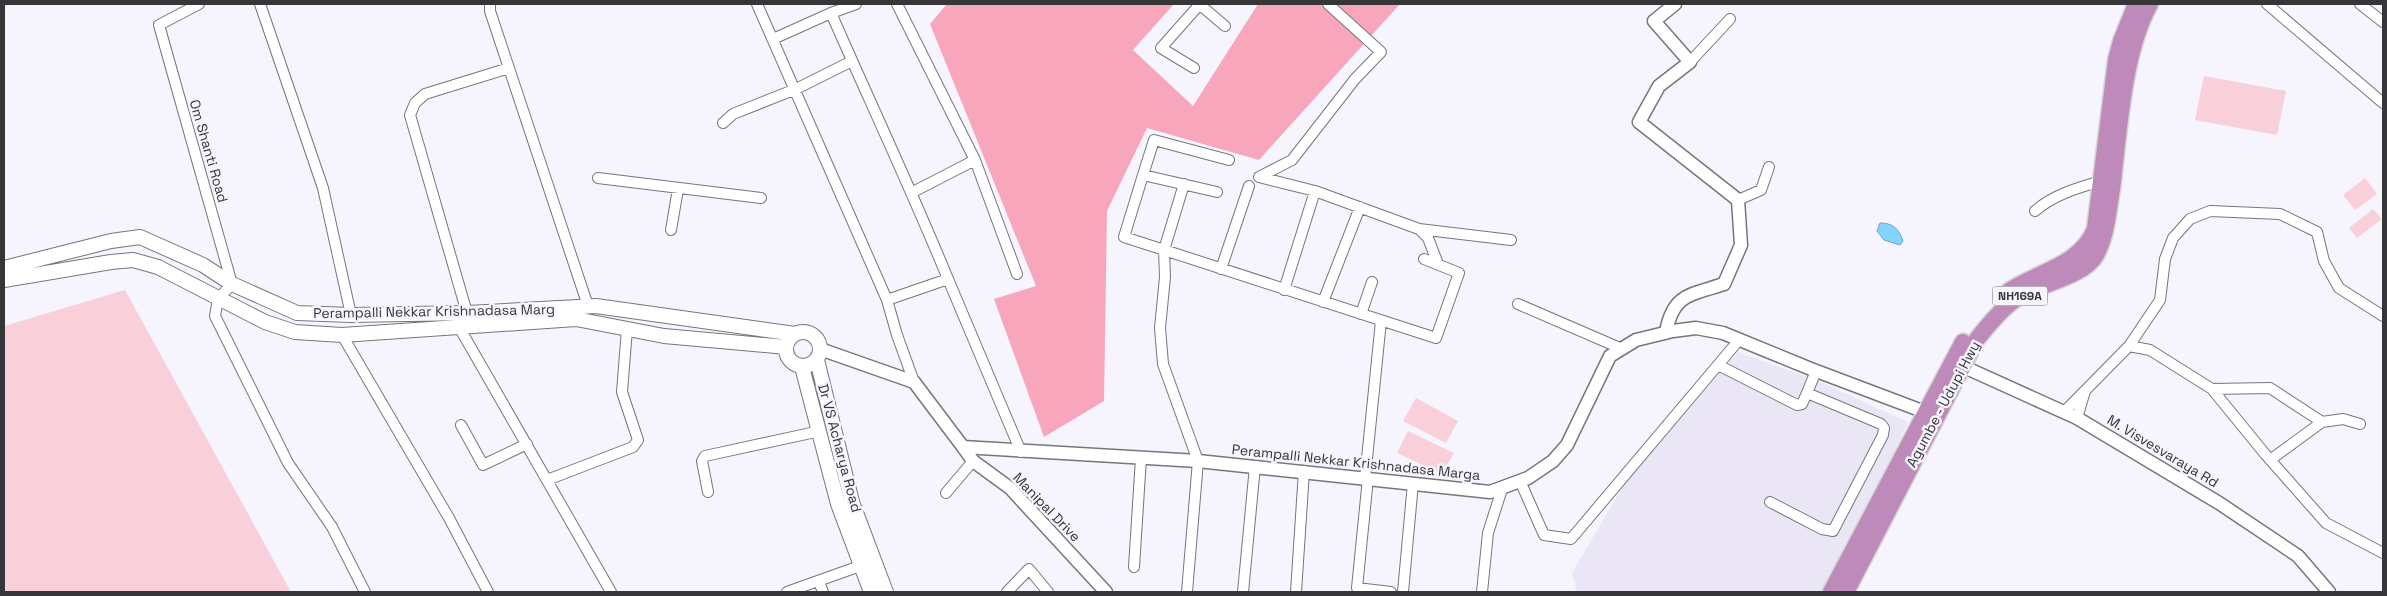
<svg xmlns="http://www.w3.org/2000/svg" width="2387" height="596" viewBox="0 0 2387 596" font-family="'Space Grotesk',sans-serif">
<rect width="100%" height="100%" fill="#f6f4fd"/>
<path fill="#eae6f6" d="M1738,352L1818,381L1908,422L1867,511L1822,592H1577L1572,573L1625,483Z"/>
<path fill="#f9cfda" d="M2204,76L2286,91L2277,135L2195,120Z
M2365,178L2377,194L2355,210L2343,195Z
M2373,209L2382,219L2357,238L2349,228Z
M125,290L291,592H4V326Z
M1416,398L1458,421L1446,443L1403,421Z
M1408,431L1454,453L1442,474L1397,453Z"/>
<path fill="#f7a6bc" d="M947,4H1174L1133,50L1193,106L1258,4H1400L1259,160L1147,128L1107,211L1104,401L1044,437L994,299L1036,286L930,24Z"/>
<path fill="#83d3fe" stroke="#6ca4c3" d="M1880,223C1893,223 1899,229 1903,241L1900,245L1884,240L1877,231Z"/>
<g fill="none" stroke-linecap="round" stroke-linejoin="round">
<g stroke="#77757d" stroke-width="12">
<path id="minor" d="M199,4L159,25L232,284L218,299L215,316L288,463L332,527L365,592
M260,4L323,188L351,315
M490,4V11L588,306
M757,4L887,300L897,335L914,382
M856,4L831,13C870,102 911,189 948,279L887,300
M897,4L975,160
M1199,4L1225,26
M2267,4L2383,103
M2360,4L2383,22
M773,39L831,13
M1690,62L1730,19
M1194,68L1161,48L1200,4
M723,123L733,114L796,89L852,61
M1143,175L1154,140L1229,160
M1259,177L1292,160L1355,79L1381,52L1328,4
M1259,177L1315,191L1419,229L1428,238L1438,264
M598,178L761,198
M1184,184L1164,250L1165,277L1160,328L1163,364L1198,461L1187,592
M1217,192L1143,175L1124,237L1436,338L1459,273L1424,259
M911,193L975,160L1017,274
M1738,200L1761,190L1769,167
M2035,211C2053,195 2077,188 2101,181
M1419,229L1511,240
M671,230L678,189
M1221,269L1249,186
M948,279L1021,452
M1284,290L1315,191
M1323,302L1360,207
M1518,304L1620,348
M467,313L410,115L415,103L425,94L509,68
M1361,314L1372,282
M459,327L611,592
M342,335L449,518L488,592
M2129,346L2150,350L2212,389L2265,454L2326,523L2383,553
M1718,365L1797,405L1802,404L1807,393
M2212,389L2270,388L2322,422L2343,419L2360,424
M2064,412L2129,346L2160,300L2165,259L2173,238L2190,219L2210,211L2280,214L2317,232L2324,261L2339,288L2383,316
M2077,418L2085,391
M461,425L483,465L527,444
M2270,460L2322,422
M1365,478L1381,321
M1368,478L1357,588L1391,592
M547,480L633,447L638,440L622,392L627,329
M1520,481L1544,535L1571,539L1739,340
M708,492L702,461L705,456L820,431
M946,493L973,461
M1770,502L1822,529L1833,531L1883,435L1884,428L1881,424L1807,393L1816,371
M1134,567L1141,458
M819,582L823,592
M787,592L860,566
M1007,592L1029,569L1048,592
M1243,592L1255,466
M1296,592L1304,471
M1403,592L1413,483
M1482,592L1488,533L1502,489"/>
</g>
<g stroke="#77757d" stroke-width="15">
<path id="tertiary" d="M1666,332C1673,294 1690,295 1724,284L1741,245L1738,200L1639,122L1659,86L1690,62L1654,21L1675,4
M820,349L914,382L963,447L1198,461L1490,492L1528,478L1553,461L1567,445L1610,356L1636,340L1673,331L1696,328L1723,333L1811,369L1925,412
M1962,366L2077,418L2219,503L2298,556L2329,592
M963,447L973,461L1010,488L1106,592"/>
</g>
<g stroke="#77757d" stroke-width="16">
<path id="secondary" d="M4,268L111,241L140,237L203,265L232,284L297,313L351,315L467,313L596,306L795,334
M4,280L111,262L133,260L158,267L265,322L295,332L342,335L576,319L664,336L786,347
M786 349a17 17 0 1 1 34 0a17 17 0 1 1-34 0Z
M817,360L852,502L886,592
M802,367L838,504L871,592"/>
</g>
<g stroke="#d3d3d3" stroke-width="19">
<path id="trunk" d="M2009,291C2039,271 2081,265 2095,229L2116,60L2121,41L2136,4
M1831,592L1963,342
M1846,592L1977,339C1990,323 2003,307 2020,296C2040,284 2085,276 2096,255C2107,235 2108,211 2112,189C2119,133 2123,52 2150,4"/>
</g>
<use href="#minor" stroke="#fff" stroke-width="10"/>
<use href="#tertiary" stroke="#fff" stroke-width="12"/>
<use href="#secondary" stroke="#fff" stroke-width="14"/>
<use href="#trunk" stroke="#be8aba" stroke-width="16"/>
</g>
<g text-anchor="middle" stroke-width="5" stroke-linejoin="round" paint-order="stroke">
<rect fill="#f6f4fd" stroke="#706e73" stroke-width="1" x="1992.5" y="286.5" width="55" height="19" rx="4"/>
<g font-size="12" font-weight="bold" fill="#363538">
<text x="2020" y="300">NH169A</text>
</g>
<g font-size="14" fill="#363538" stroke="#f6f4fd">
<text transform="translate(209 151) rotate(74)" y="5">Om Shanti Road</text>
<text transform="translate(434 311) rotate(-1)" y="5">Perampalli Nekkar Krishnadasa Marg</text>
<text transform="translate(1943 404) rotate(-62)" y="5">Agumbe - Udupi Hwy</text>
<text transform="translate(840 448) rotate(75)" y="5">Dr VS Acharya Road</text>
<text transform="translate(2163 451) rotate(31)" y="5">M. Visvesvaraya Rd</text>
<text transform="translate(1356 462) rotate(6)" y="5">Perampalli Nekkar Krishnadasa Marga</text>
<text transform="translate(1047 507) rotate(46)" y="5">Manipal Drive</text>
</g>
</g>
<rect width="2387" height="596" fill="none" stroke="#363538" stroke-width="10"/>
</svg>
